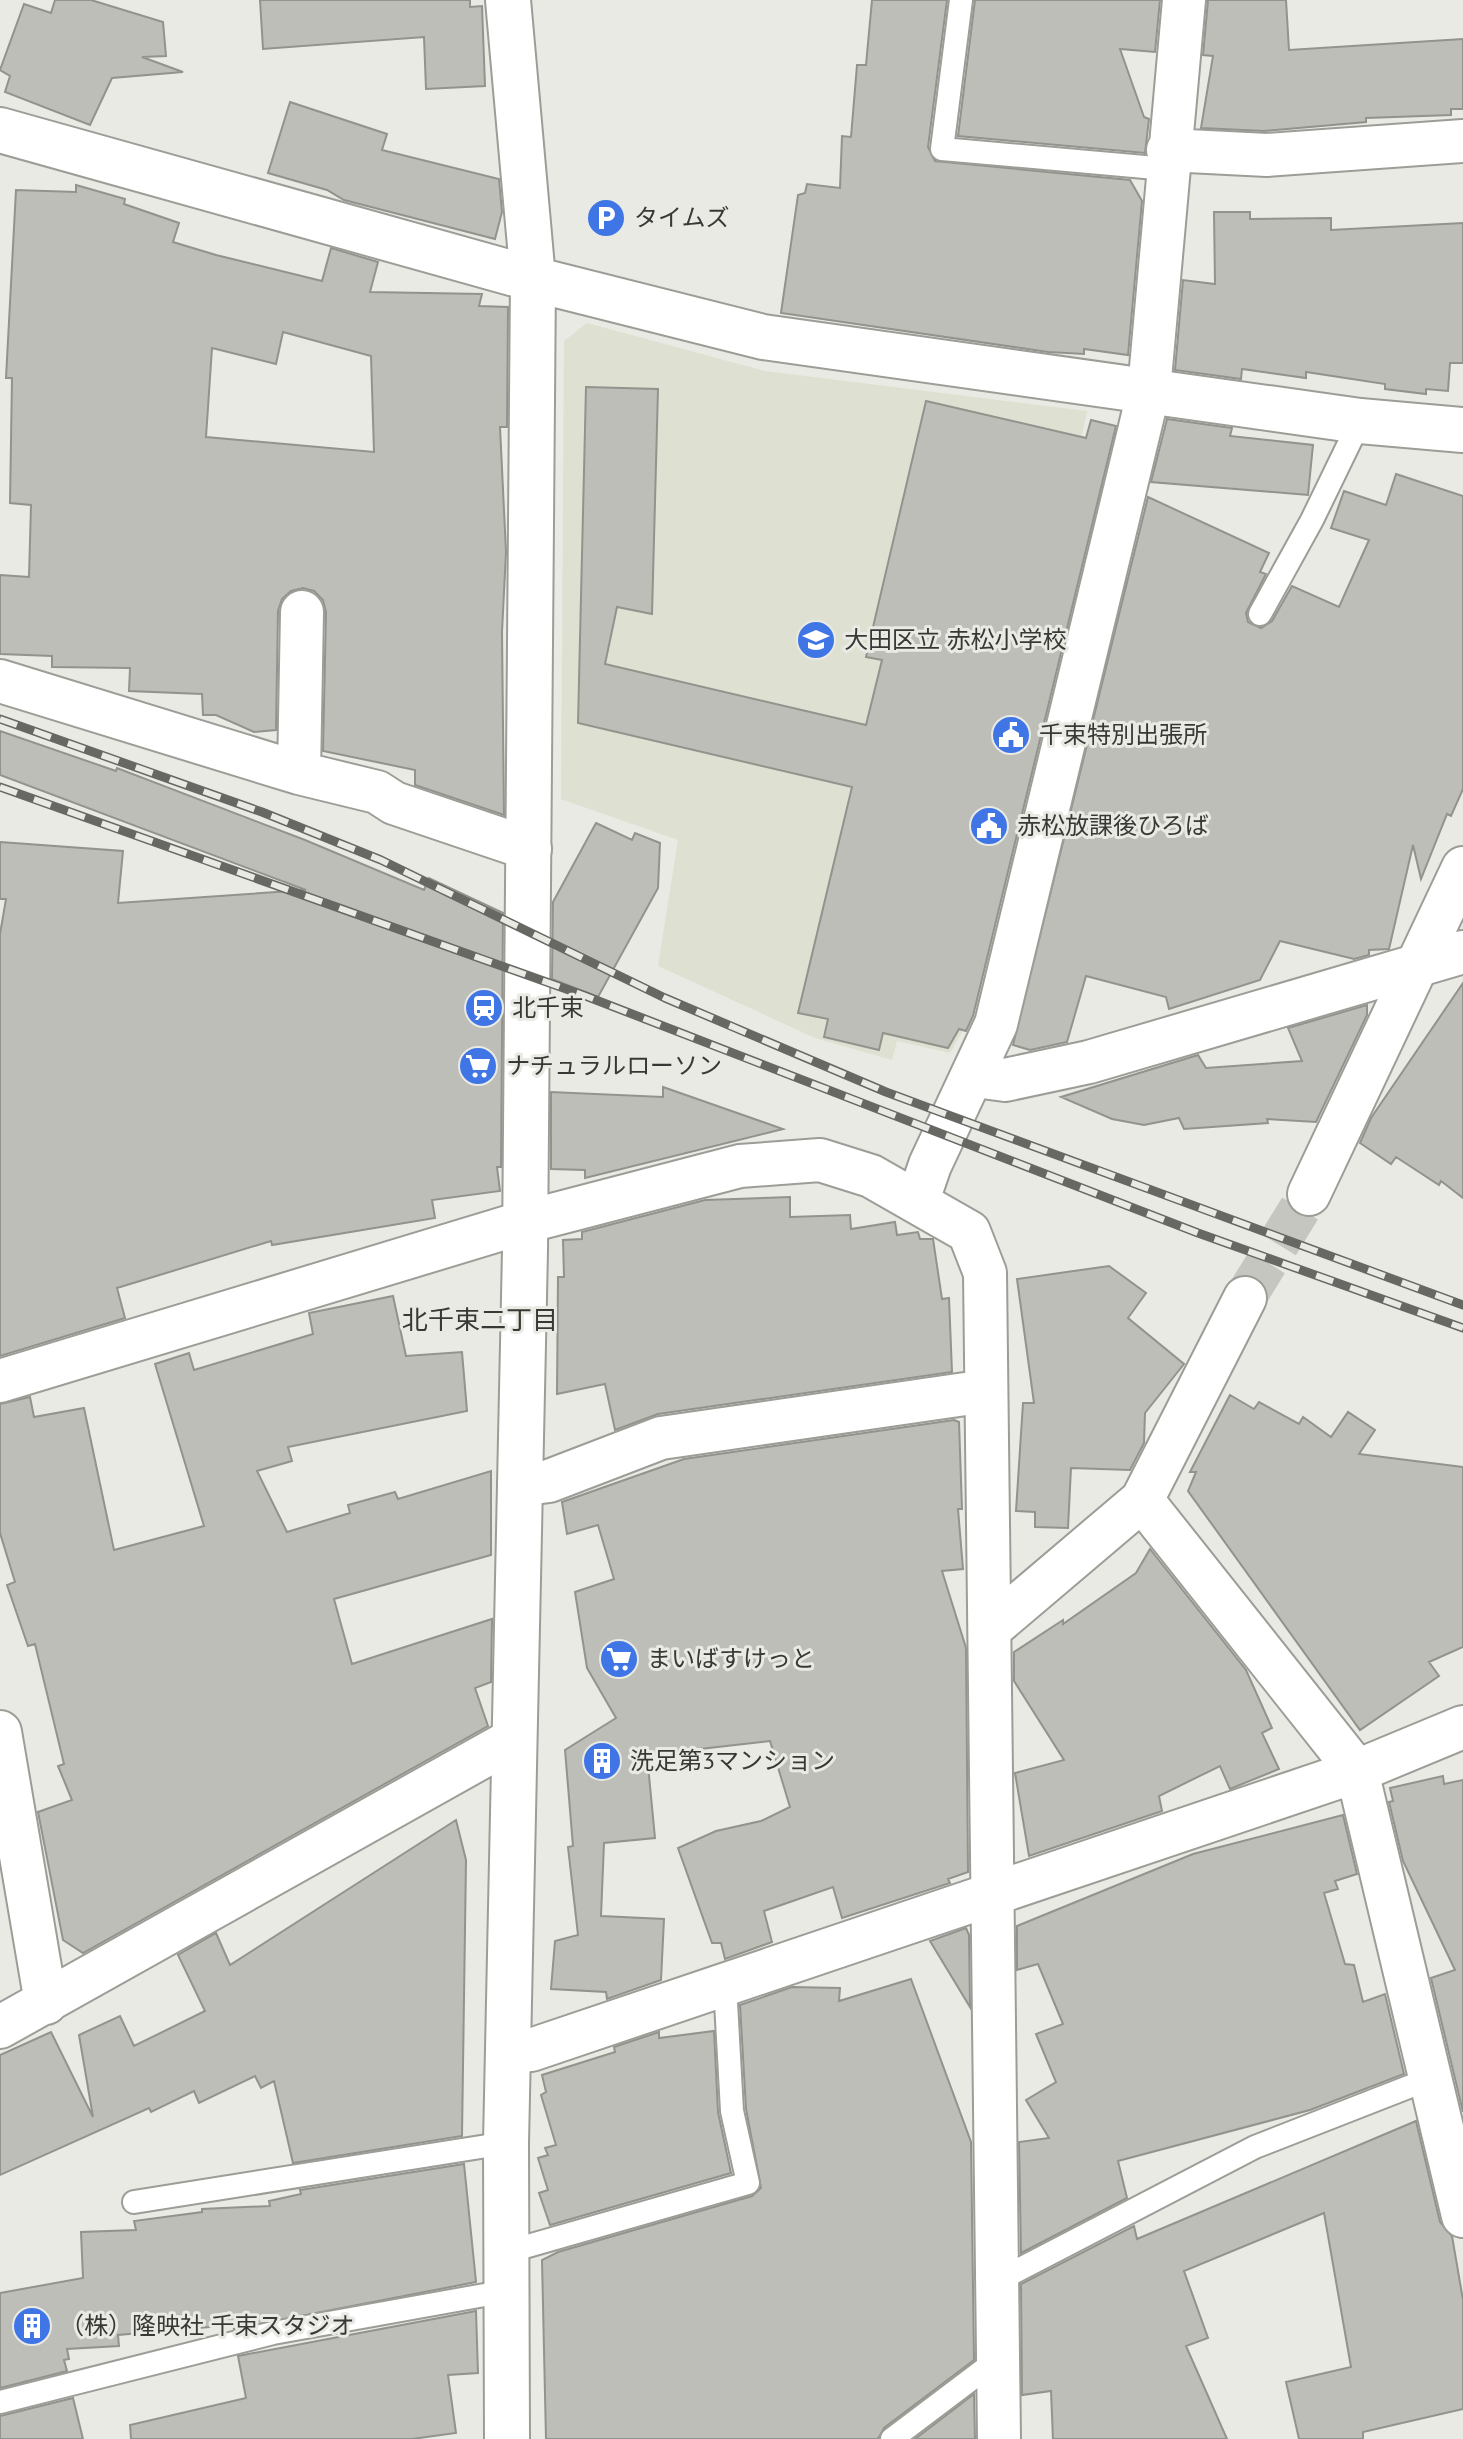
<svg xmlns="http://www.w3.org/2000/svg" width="1463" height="2439" viewBox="0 0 1463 2439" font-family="'PT Sans','Noto Sans JP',sans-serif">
<rect width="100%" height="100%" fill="#e9eae3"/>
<path fill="#dee0d1" d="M587,323L765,371L1087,411L1074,473L1107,482L979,1006H973L971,1017L950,1053L897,1041L892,1060L815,1038L658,966L678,840L561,799L564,341Z"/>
<path fill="#bdbeb8" stroke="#92938d" stroke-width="2" fill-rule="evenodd" d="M55,0H91L163,22L166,56L142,57L183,72L112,78L90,125L5,92L10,76L0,70L24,4L51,13Z
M260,0H470V7L482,6L485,86L426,89L424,37L263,49Z
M872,0H947L928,147L935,161L1130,180L1142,201L1128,355L1084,349V354L1048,352L781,313L798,195L805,193L807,184L840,188L842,136L851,137L857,65H866Z
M975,0H1160L1155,52L1120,49L1144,117L1149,119L1145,153L958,136Z
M1208,0H1286L1289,50L1463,39V109H1451V115L1366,118V122L1264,131L1201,128L1213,56L1203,55Z
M290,102L387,134L382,150L499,179L502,212L495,239L344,200L327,190L268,173Z
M76,185L125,199L124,204L179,223L173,242L216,255L322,281L331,248L378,262L370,292L482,294L479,306L508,307L507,427H500L506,552L502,632L504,815L415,785V770L323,751L326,612L323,600L314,591L303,588L291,591L282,599L278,611L276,730L254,732L216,715H203L202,694L129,691L130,668L52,667V656L0,654V575L29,577L31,505L10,503L12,378H6L16,190L76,192ZM283,332L371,356L374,452L206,437L212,348L276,364Z
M1214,212H1250V219L1331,218V230L1463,223V363H1450L1448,391L1426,389V394L1385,389V384L1306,372V378L1242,369L1241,379L1175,370L1183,280L1215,284Z
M586,387L658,389L652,614L617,607L605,664L866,725L882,660L866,657L926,401L1086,438L1091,420L1116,426L973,1016L966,1031L959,1029L948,1048L883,1033L879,1050L824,1037L828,1019L798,1013L852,787L578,723Z
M1167,419L1232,428L1230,436L1313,445L1308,495L1151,482Z
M1396,474L1463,496V789L1451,816L1447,814L1421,879L1413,845L1389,949L1369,950V955L1354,959L1280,941L1260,980L1169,1009L1166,997L1086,976L1067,1042L1030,1050L1013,1045L1148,497L1269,553L1260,572L1266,574L1246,613L1248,622L1261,628L1272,621L1292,586L1339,607L1369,540L1331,528L1344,491L1386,505Z
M0,731L116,771L117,768L305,840L424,890L429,878L503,913L501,1167H497L500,1191L432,1200L435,1218L272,1245L271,1241L117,1288L125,1318L0,1356V934L6,899H0V842L123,851L118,903L306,890L0,775Z
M596,823L632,840L635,833L660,843L658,888L598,997L552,979L553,902Z
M1463,983V1198L1441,1181L1439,1185L1396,1157L1391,1164L1360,1143L1371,1118Z
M1367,1005V1015L1316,1122L1267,1119L1268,1123L1184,1129L1179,1118L1144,1125L1112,1119L1061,1097L1198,1055L1206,1068L1302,1061L1288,1028Z
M663,1087L783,1129L585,1178V1170L551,1169V1092L663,1097Z
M790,1197V1217L850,1215L851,1229L895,1222L897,1235L918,1232L920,1239H933L942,1299L949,1298L952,1372L658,1414L615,1430L605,1384L557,1394L558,1277H564L563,1240L582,1239V1232L705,1200Z
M1109,1266L1146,1293L1128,1318L1184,1364L1145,1413L1144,1443L1130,1470L1071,1468L1068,1528L1035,1527V1512L1016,1511L1023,1403H1034L1017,1279Z
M393,1296L406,1356L462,1352L467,1411L288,1447L292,1461L257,1471L287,1532L350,1513L348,1505L395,1492L398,1499L491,1471V1555L334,1599L352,1664L492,1619L491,1682L475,1688L488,1726L83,1953L63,1940L38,1812L72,1800L58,1766L64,1764L35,1644L28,1646L7,1585L15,1582L0,1533V1404L30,1397L34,1417L84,1408L114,1550L204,1526L155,1364L189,1353L194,1370L313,1334L309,1313Z
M1230,1395L1254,1409L1259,1402L1299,1424L1303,1417L1331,1437L1348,1412L1375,1430L1359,1454L1463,1467V1647L1429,1662L1439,1676L1360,1730L1188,1491L1196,1472H1190Z
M954,1420L959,1422L962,1509H958L963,1569L942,1571L966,1648L968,1872L948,1879L950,1883L842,1918L833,1887L764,1911L772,1942L725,1959L721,1943H712L678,1848L716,1831L761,1821L790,1807L770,1741L647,1755L655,1838L604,1843L601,1916L664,1919L661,1980L607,1999L606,1992L551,1989L555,1941L578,1935L568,1847L573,1846L565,1750L616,1718L587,1668L575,1592L614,1579L598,1525L567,1534L562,1502L684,1459Z
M1150,1549L1246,1670L1272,1728L1262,1733L1279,1769L1230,1789L1220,1766L1159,1796L1162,1811L1029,1856L1015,1773L1064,1760L1014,1681V1652L1063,1620V1624L1136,1573Z
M1443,1776L1444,1784L1463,1780V2112L1431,1978L1455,1970L1403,1861L1389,1802L1393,1801L1390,1788Z
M1343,1815L1357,1874L1335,1881L1338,1889L1324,1893L1345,1964L1354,1965L1363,2002L1385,1994L1404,2074L1310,2110L1118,2161L1127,2198L1021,2253L1019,2142L1049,2138L1026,2100L1056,2082L1036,2034L1063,2024L1038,1964L1017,1970V1926L1193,1854Z
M456,1820L466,1860L462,2136L293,2163L274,2081L261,2088L255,2076L199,2103L194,2091L151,2112L149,2108L0,2175V2055L51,2032L93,2117L79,2035L120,2016L134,2046L205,2011L178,1955L216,1933L230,1965Z
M966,1928L969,1935L970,2007L930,1941Z
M911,1979L971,2142L974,2360L884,2428L878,2439H546L542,2260L558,2252L752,2196L761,2188L746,2109L740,2005L792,1987L840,1988L839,2001Z
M714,2031L718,2112L731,2173L550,2225L539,2193L548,2190L538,2158L548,2155L545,2148L556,2145L541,2095L546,2092L542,2075L615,2052L614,2047L659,2032V2038Z
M1416,2121L1440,2222L1452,2236L1463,2300V2409L1363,2432V2439H1299L1286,2382L1351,2367L1324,2213L1184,2271L1208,2338L1186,2346L1227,2439H1053L1051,2391L1022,2395L1021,2284L1134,2226L1137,2239Z
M464,2164L476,2282L234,2329L233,2325L118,2335L119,2346L67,2349L69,2359L64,2360L67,2371L0,2388V2293L83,2278L81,2232L136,2230L134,2221L202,2212V2209L270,2206L269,2201L301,2194L300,2190Z
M476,2311L478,2373L448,2375L456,2433L412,2439H131L130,2425L246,2398L238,2356Z
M974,2394L975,2439H915Z
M73,2398L83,2439H0V2416Z"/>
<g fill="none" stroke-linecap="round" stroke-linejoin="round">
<path stroke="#c6c6c0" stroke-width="42" stroke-dasharray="42 21" stroke-linecap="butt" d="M1245,1298L1309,1194"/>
<g stroke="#9c9d96" stroke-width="26">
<path id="lane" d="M961,0L942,149L1167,169
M1260,614L1312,520L1360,421
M134,2202L506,2143
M507,2252L748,2183L732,2111L725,1984
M997,2281L1255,2147L1429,2079
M0,2402L273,2333L507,2291
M892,2439L998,2359"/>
</g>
<g stroke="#9c9d96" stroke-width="46">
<path id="street" d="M1168,150L1267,155L1463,141
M0,681L299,773L377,792L394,803L530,849
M299,773L302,612
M975,1076L1005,1080L1089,1062L1463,952
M1309,1194L1463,868
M918,1200L930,1165L996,1024L1149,390L1184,0
M0,1381L525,1222L740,1166L820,1160L871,1176L969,1232L985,1273L999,2439
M519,1485L549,1481L661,1438L986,1391
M1142,1500L1357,1771L1463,2216
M990,1629L1142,1500L1245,1298
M0,1732L46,2003
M0,2027L514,1739
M508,2053L531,2050L1357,1771L1463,1727"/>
</g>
<g stroke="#9c9d96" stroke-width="48">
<path id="secondary" d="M0,130L533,279L763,337L1360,421L1463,430
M507,2439L506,2143L525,1250L533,279L508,0"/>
</g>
<use href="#lane" stroke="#fff" stroke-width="22"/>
<use href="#street" stroke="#fff" stroke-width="42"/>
<use href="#secondary" stroke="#fff" stroke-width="44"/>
<g stroke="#676864" stroke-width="9">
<path id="rail" d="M0,719L262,812L381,860L665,998L886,1092L1463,1305
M0,787L583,995L1198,1233L1463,1328"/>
</g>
<use href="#rail" stroke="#e9eae3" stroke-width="6" stroke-dasharray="18" stroke-linecap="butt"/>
</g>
<defs>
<g id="parking-disc" transform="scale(2)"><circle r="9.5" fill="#4075e6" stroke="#e9eae3"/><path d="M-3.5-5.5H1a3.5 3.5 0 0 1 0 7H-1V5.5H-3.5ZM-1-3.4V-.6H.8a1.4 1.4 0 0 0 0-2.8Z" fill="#fff"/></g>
<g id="school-disc" transform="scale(2)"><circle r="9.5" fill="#4075e6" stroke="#e9eae3"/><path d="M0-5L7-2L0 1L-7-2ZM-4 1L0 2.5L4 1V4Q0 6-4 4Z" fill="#fff"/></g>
<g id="civic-disc" transform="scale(2)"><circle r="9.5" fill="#4075e6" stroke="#e9eae3"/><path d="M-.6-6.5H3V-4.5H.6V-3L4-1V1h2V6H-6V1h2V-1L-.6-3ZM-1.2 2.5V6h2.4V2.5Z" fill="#fff"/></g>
<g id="station-disc" transform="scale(2)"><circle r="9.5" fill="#4075e6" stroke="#e9eae3"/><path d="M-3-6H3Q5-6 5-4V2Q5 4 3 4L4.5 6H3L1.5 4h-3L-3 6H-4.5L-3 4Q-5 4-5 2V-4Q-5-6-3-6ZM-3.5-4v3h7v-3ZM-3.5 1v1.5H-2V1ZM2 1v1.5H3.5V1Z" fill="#fff"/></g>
<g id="supermarket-disc" transform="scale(2)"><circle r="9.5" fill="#4075e6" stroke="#e9eae3"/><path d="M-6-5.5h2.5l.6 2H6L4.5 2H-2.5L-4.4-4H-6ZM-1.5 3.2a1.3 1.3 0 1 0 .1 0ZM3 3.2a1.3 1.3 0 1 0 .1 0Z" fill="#fff"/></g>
<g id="building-disc" transform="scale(2)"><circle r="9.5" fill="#4075e6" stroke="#e9eae3"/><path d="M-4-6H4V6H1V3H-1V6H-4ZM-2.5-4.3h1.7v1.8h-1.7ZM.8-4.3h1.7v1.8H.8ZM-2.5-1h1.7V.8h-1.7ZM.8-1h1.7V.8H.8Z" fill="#fff"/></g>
</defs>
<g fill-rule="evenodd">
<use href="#parking-disc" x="606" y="218"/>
<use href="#school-disc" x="816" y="640"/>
<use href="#civic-disc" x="1011" y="735"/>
<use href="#civic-disc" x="989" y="826"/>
<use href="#station-disc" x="484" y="1008"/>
<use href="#supermarket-disc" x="478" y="1066"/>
<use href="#supermarket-disc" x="619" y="1659"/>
<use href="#building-disc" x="602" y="1761"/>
<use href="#building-disc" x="32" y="2326"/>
</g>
<g text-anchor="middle" stroke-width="6" stroke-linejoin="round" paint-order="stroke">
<g font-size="24" fill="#383836" stroke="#e9eae3" text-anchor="start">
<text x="634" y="226">タイムズ</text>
<text x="844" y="648">大田区立 赤松小学校</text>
<text x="1039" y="743">千束特別出張所</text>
<text x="1017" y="834">赤松放課後ひろば</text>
<text x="512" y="1016">北千束</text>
<text x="506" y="1074">ナチュラルローソン</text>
<text x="647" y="1667">まいばすけっと</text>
<text x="630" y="1769">洗足第3マンション</text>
<text x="60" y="2334">（株）隆映社 千束スタジオ</text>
</g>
<g font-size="26" fill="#383836" stroke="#e9eae3">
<text x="480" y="1329">北千束二丁目</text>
</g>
</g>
</svg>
